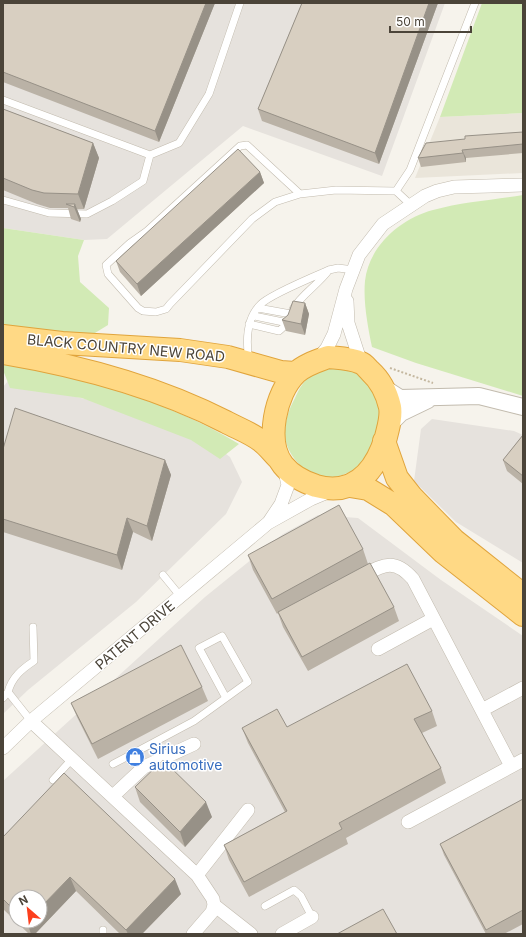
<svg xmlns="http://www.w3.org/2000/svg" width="526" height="937" viewBox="0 0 526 937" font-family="Inter,sans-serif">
<rect width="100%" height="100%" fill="#f6f3ec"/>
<path fill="#eae5da" d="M523,113V173L415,178L440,117Z"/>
<path fill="#e6e2dd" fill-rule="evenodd" d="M3,3H445L382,176L243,126L107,239L84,240L3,228Z
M8,381L184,422L230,457L242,482L226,514L136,602L28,690L3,714V387Z
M432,419L514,431L523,435V563L456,522L414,481L421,429Z
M318,515L358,518L441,580L523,636V934H3V781L205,597L283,534ZM16,897H40V921H16Z"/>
<path fill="#d2eab5" d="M482,3H523V113L440,117Z
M523,195V396L416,363L372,347C368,327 363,302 365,281C369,246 400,219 433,210C462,202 493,200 523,195Z
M3,228L84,240L78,256L80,282L109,308L108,325L90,336L3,327Z
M3,364C85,379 167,400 239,444L220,459L191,440L82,398L10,388L3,370Z
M335,365C343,369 356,371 363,377C383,392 383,427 371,447C368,452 365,461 360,465C353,472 333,480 323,478C304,474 284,453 285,432C285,420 289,409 295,398C304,378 314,369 335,365Z"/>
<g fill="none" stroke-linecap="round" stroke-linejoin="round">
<g stroke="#c2bbae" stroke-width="8">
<path id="service" d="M3,100L150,155L143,181L112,201L87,214L49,213L3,200
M150,155L179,143L209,94L240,3
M300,194L275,202L252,219L170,304L166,309L156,312L143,311L138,308L108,274L106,265L130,243L147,231L240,146L247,145L300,194L336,190L396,191
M411,205L396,191L410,170L475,3
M258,308L291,314
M293,309C302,294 318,285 329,270
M254,316L288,323
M249,324L279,331L288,323L290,319
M249,361C246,342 246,319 260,305C267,296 315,276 329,270L338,268L354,270
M163,575L181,597
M3,698L8,692
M31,721L8,692C12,677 22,669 34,661L33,627
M113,764L134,753
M142,769L134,753L194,721L248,682L222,636L199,648L226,698
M53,780L72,759
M265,906L294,890L301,896L312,917
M103,930V934"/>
</g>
<g stroke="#c2bbae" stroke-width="14">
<path id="minor" d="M347,301L348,323L361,363
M318,359L327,348L334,334L346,289L359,255L383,224L425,196L437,191L454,187L523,185
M269,522L281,504L288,485L284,467
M358,578C382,566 393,556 413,579L511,766
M378,649L433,619
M482,710L523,688
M31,721L197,875L213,899L214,905
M3,748L31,721L268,523L311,499L330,491
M113,796L144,767L194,744
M408,822L523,760
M197,875L248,810
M193,934L212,912L214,905L251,934
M282,934L312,917"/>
</g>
<g stroke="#c2bbae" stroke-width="18">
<path id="tertiary" d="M383,387L400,398L479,396L523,407
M389,425L401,413L428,400"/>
</g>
<g stroke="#e0a43c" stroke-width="24">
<path id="trunk" d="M3,336L62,343L180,350L228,357L281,372L295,373
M3,353C80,366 156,386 226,422C237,428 251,433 261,441C267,445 272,452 278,458
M328,357C338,358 351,358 361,363C364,364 367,368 370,371C380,380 387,394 390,407C392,417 388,428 386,437C376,470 355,497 316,486C304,482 291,475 283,465C265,442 275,393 296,373C304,365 317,361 328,357Z
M384,441L397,478L412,497L454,540L523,595
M350,486L368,489L394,505L443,552L523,615"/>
</g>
<path stroke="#c4b79f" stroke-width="2" stroke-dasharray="2 2" stroke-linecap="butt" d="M390,368L433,383"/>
<use href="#service" stroke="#fff" stroke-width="7"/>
<use href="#minor" stroke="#fff" stroke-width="13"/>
<use href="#tertiary" stroke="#fff" stroke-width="16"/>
<use href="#trunk" stroke="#ffd985" stroke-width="22"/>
</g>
<path fill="#bab2a6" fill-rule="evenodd" d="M3,3H215L159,142L3,82Z
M302,3H438L379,164L262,121L258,109Z
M3,109L93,143L99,158L84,209H77L81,219L80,222L71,219L68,208H50L37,204L3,190Z
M523,132V153L466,158V162L421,167L418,158L465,139Z
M260,172L264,183L141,296L120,272L116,261Z
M305,303L309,314L305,335L286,331L282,320Z
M523,435V484L507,471L503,460Z
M3,449L165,460L171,475L152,541L133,532L122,570L3,532Z
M363,549L368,564L341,579L394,607L399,621L308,671L283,627L278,613L277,614L253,570L248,555Z
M202,687L208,701L98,759L77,717L71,703Z
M432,711L437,726L422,733L441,768L446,783L346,838L348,844L249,897L229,860L224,845L285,812L248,743L242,728L287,727Z
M135,787L212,817L185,847L140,802Z
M523,799V924L504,934H486L444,855L440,844Z
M3,837L181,894L142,934H120L76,891L35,934H29L3,909ZM16,897L40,921H16Z"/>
<path fill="#979187" d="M206,3H215L159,142L155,131Z
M429,3H438L379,164L375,153Z
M93,143L99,158L84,209L78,194Z
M462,150L466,158V162Z
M260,172L264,183L141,296L137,284Z
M75,204L81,219L80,222L74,207Z
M305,303L309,314L305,335L301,324Z
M165,460L171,475L152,541L147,526Z
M127,518L133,532L122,570L117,555Z
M206,802L212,817L185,847L180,832Z
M70,877L76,891L35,934H31L27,922L28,921H40V908Z
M175,879L181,894L142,934H128L126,930Z"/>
<path fill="#d8cfc1" stroke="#979187" d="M3,3H206L155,131L3,72Z
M302,3H429L375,153L258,109Z
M3,109L93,143L78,194L44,193L32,190L3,178Z
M523,132V144L462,150L463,153L418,158L426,143L465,139V136Z
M238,149L260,172L137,284L116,261Z
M66,204H75L74,207Z
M293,301L305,303L301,324L282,320L288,315Z
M15,408L165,460L147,526L127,518L117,555L3,519V449Z
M523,435V476L503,460Z
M339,505L363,549L272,599L248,555Z
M370,563L394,607L302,657L278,612Z
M181,645L202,687L92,744L71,703Z
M407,664L432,711L414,719L441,768L339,823L342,829L244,882L224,845L287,811L242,728L277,709L287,727Z
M163,760L206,802L180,832L135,787Z
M64,773L175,879L126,930L70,877L40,908V897H16V912L3,899V837Z
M523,799V910L486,930L440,844Z
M383,909L397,934H337Z"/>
<defs>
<g id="shop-disc" transform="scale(1)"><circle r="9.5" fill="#3f7fe0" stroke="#fff"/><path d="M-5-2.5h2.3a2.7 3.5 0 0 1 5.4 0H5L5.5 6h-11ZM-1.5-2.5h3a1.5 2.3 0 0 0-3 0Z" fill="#fff"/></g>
</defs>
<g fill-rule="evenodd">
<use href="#shop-disc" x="135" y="757"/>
</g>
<g text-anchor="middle" stroke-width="3" stroke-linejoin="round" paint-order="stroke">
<g font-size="14" fill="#4b4439" stroke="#fff">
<text transform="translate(126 348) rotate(5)" y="5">BLACK COUNTRY NEW ROAD</text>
<text transform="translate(135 635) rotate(-40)" y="5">PATENT DRIVE</text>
</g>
<g font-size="14" fill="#366cbe" stroke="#fff" text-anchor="start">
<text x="149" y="754">Sirius<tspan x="149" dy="16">automotive</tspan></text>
</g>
</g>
<rect width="526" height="937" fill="none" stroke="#4b4439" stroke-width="8"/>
<g transform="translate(28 909) rotate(332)"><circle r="19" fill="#ffffff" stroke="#b7b4b0"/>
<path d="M0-3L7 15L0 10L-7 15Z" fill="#fc3f1d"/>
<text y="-6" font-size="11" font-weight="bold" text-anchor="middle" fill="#4b4439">N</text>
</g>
<path d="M390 26v6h81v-6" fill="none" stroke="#4b4439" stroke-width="2"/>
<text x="396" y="26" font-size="12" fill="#4b4439" stroke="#ffffff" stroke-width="3" paint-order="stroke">50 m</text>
</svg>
